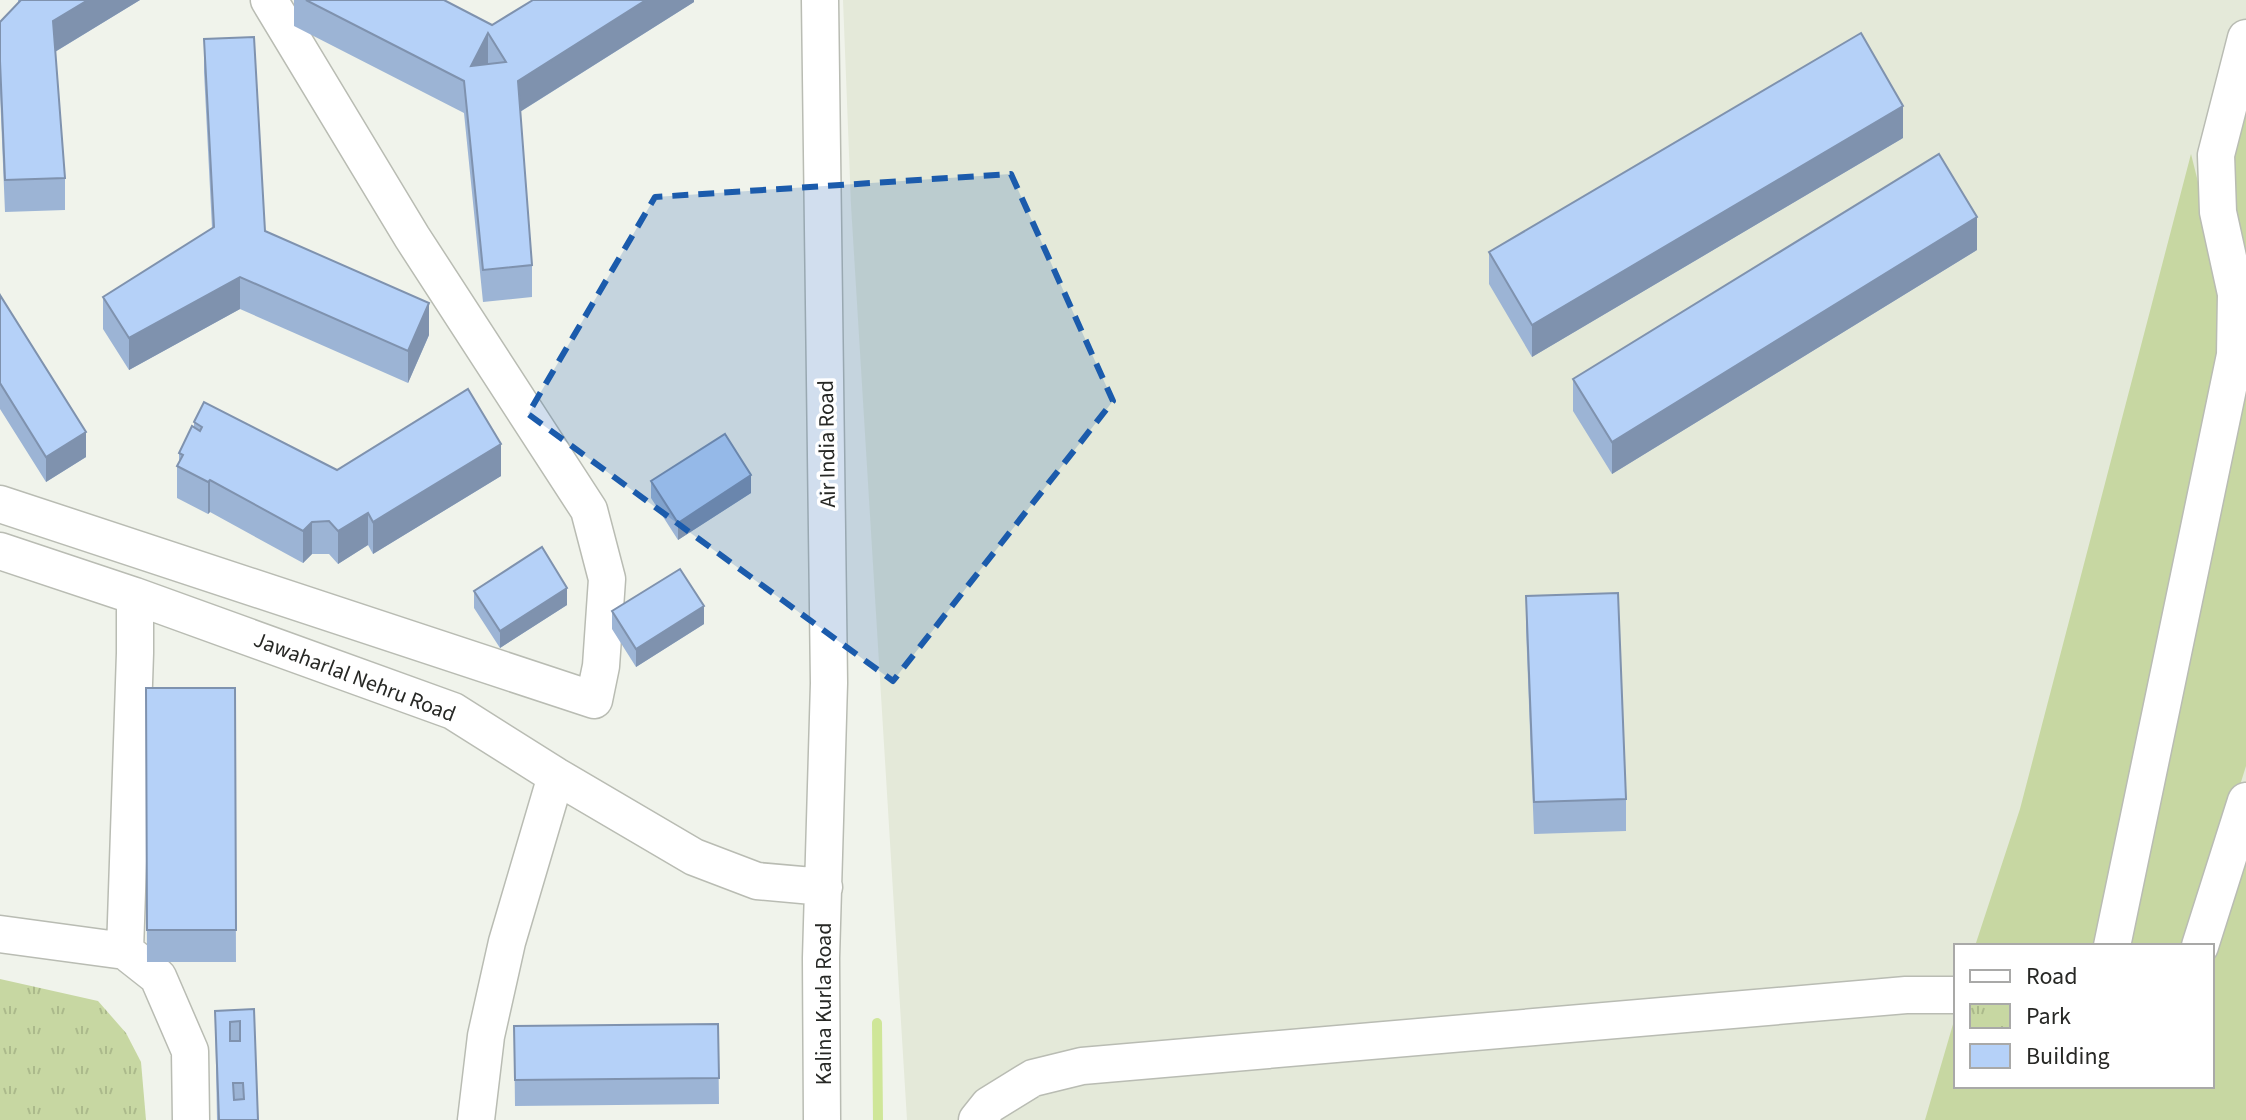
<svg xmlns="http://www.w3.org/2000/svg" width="2246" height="1120" viewBox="0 0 2246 1120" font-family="'Source Sans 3',sans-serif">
<defs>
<pattern id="park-tufts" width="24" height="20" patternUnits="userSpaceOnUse" patternTransform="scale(2)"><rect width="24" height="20" fill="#c7d7a2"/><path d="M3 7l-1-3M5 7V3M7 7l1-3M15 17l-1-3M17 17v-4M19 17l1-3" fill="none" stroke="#abb98b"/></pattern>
</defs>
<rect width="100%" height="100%" fill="#f0f3eb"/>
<path fill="#e4e9d9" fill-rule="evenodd" d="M843,0H2246V1120H907L851,205ZM1956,946H2212V1086H1956Z"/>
<path fill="#c7d7a2" d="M2246,86V285L2237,251L2229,153Z
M2191,154L2203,202L2223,303L2220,355L2093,946H1975L2020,809Z
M2246,374V766L2201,910L2184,946H2127Z
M2246,846V1120H1925L1956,1014V1086H2212V954Z"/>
<path fill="url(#park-tufts)" d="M0,979L98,1001L126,1033L141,1062L146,1120H0Z"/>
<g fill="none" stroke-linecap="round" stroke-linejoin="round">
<path stroke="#cfe698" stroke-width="10" d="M877,1023L878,1120"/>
<g stroke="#b9bcb3" stroke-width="39">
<path id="minor" d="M820,0L829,683L821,958L822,1120
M0,504L594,700L601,666L607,579L589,510L412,237L269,0
M0,551L135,596L453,711L556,776L694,857L757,881L824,887
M0,934L125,951L135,653V596
M2112,946L2235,355L2236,294L2218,212L2216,155L2246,38
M2200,946L2246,801
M125,951L158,977L190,1051L191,1120
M476,1120L486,1036L507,942L556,776
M977,1120L989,1105L1033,1078L1082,1066L1906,995H1956"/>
</g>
<use href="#minor" stroke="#fff" stroke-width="36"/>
</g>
<path fill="#9cb4d5" d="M18,0H140L55,52L65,178V210L5,212L0,93V22L18,3Z
M294,0H444L492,25L694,0V2L520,112L532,265V297L483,302L464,113L294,26Z
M204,39L265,231L429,335L408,383L240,309L129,370L103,329V297L212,228L204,72Z
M1903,138L1532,357L1489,284V252Z
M1977,250L1612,474L1573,411V379Z
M0,295L86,457L46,482L0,409Z
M194,422L337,470L501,476L373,554L368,545L338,564L329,554H312L303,563L210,512L208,514L177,498V466L179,463V453L194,427Z
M651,481L751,493L678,540L651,498Z
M474,591L567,605L500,648L474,608Z
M1526,596L1626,799V831L1534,834L1526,628Z
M612,611L704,624L636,667L612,629Z
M146,688H235L236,962H147Z
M254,1009L258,1120H217L215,1011Z
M718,1024L719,1104L515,1106L514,1026Z"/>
<path fill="#7f92ae" d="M88,0H140L53,53V21Z
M646,0H694V2L518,113V81Z
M488,33V65L471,66Z
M1903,106V138L1532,357V325Z
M1977,217V250L1612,474V442Z
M240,277V309L129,370V338Z
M429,303V335L408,383V351Z
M86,432V457L46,482V457Z
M501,444V476L373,554V522Z
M751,475V493L678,540V523Z
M210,480V512L208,514V482Z
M368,513V545L338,564V531Z
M312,522V554L303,563V531Z
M567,588V605L500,648V631Z
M704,606V624L636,667V649Z"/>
<path fill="#b5d1f8" stroke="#7f92ae" stroke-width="2" fill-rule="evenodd" d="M21,0H88L53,21L65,178L5,180L0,61V22Z
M306,0H444L492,25L533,0H646L518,81L532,265L483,270L464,81ZM488,33L506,62L471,66Z
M1861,33L1903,106L1532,325L1489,252Z
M254,37L265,231L429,303L408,351L240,277L129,338L103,297L214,227L204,39Z
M1939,154L1977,217L1612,442L1573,379Z
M0,295L86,432L46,457L0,383Z
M468,389L501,444L373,522L368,513L338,531L329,521L312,522L303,531L210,480L208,482L177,466L183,455L179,453L192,426L200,431L202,427L194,422L204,402L337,470Z
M725,434L751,475L678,523L651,481Z
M542,547L567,588L500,631L474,591Z
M680,569L704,606L636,649L612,611Z
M1618,593L1626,799L1534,802L1526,596Z
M146,688H235L236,930H147Z
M254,1009L258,1120H219L215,1011ZM240,1021V1041H230V1022ZM233,1083H243L244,1099L234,1100Z
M718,1024L719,1078L515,1080L514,1026Z"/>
<path fill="#1b5bac" fill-opacity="0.2" stroke="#1b5bac" stroke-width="6" stroke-dasharray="16 10" stroke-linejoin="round" d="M1011,174L1113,401L893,681L528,414L655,197Z"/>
<g text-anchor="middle" stroke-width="7" stroke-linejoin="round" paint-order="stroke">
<g font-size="22" fill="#272825" stroke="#fff">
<text transform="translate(826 444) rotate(-91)" y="8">Air India Road</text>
<text transform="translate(355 676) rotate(21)" y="8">Jawaharlal Nehru Road</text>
<text transform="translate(823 1004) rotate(-90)" y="8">Kalina Kurla Road</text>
</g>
</g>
<rect x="1954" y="944" width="260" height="144" fill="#ffffff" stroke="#a9a9a8" stroke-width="2"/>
<rect x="1970" y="970" width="40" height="12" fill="#ffffff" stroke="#a9a9a8" stroke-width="2"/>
<text x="2026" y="984" font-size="24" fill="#272825">Road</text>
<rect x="1970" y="1004" width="40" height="24" fill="url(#park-tufts)" stroke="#a9a9a8" stroke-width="2"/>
<text x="2026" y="1024" font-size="24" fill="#272825">Park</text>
<rect x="1970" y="1044" width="40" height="24" fill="#b5d1f8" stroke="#a9a9a8" stroke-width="2"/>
<text x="2026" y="1064" font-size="24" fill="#272825">Building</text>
</svg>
